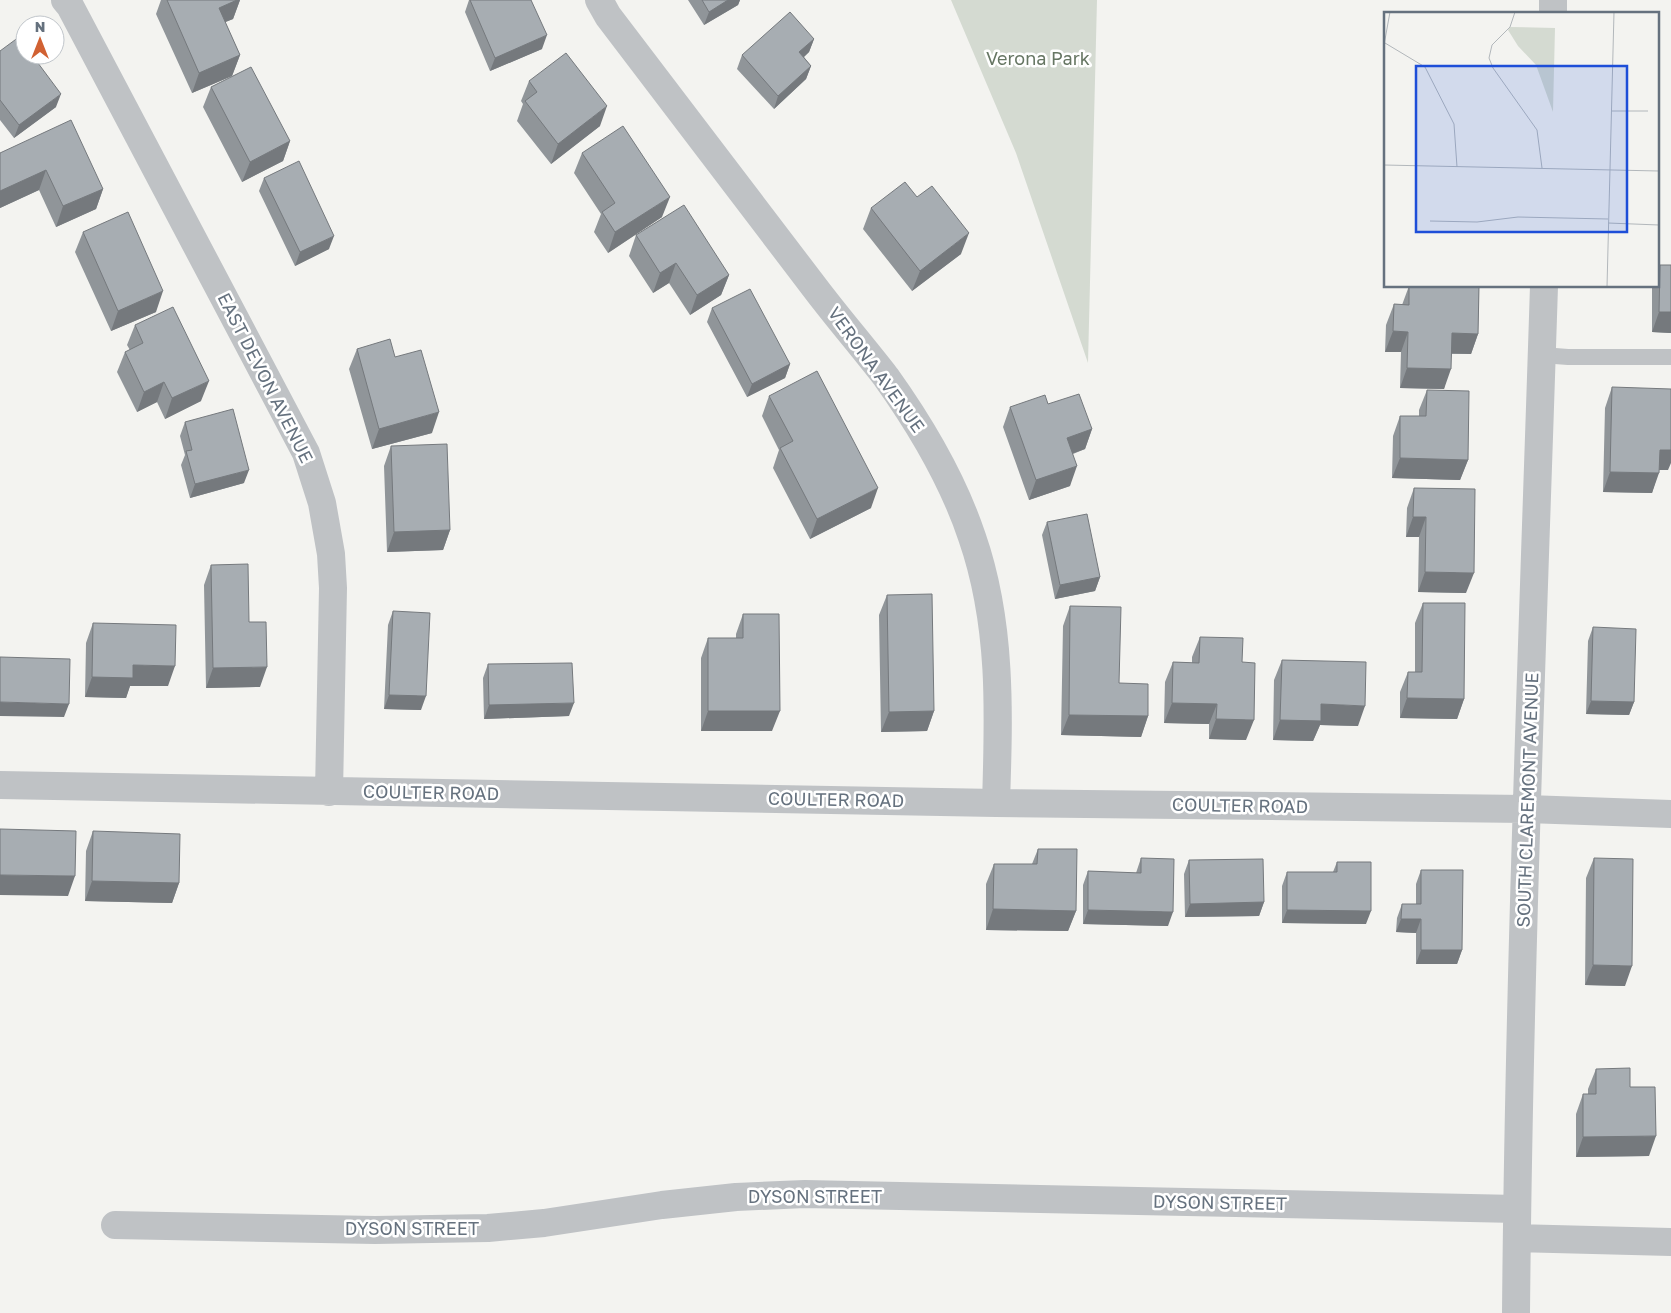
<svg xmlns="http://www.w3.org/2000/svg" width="1671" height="1313" viewBox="0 0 1671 1313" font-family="'Golos Text',sans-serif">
<rect width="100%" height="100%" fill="#f3f3f0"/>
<path fill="#d4dad1" d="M951,0H1097L1088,363L1016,153Z"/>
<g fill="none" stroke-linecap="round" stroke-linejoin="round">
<path stroke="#bfc2c5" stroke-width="16" d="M1542,355L1568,357H1671"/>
<path stroke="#bfc2c5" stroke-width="28" d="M65,0L70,6L306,453L322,503L331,554L333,588L329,792
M599,0L608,16C676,105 744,195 812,284C836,316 862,346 886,377C921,426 953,480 972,537C1002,623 999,713 996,803
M1553,14V0
M0,785L996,803L1527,809L1671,814
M115,1225L375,1230L488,1228L544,1223L662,1205L736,1197L805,1194L1517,1209
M1517,1238L1671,1242
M1516,1313C1519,971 1533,628 1544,286"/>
</g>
<path fill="#909599" d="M161,0H240L233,19L225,22L240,55L232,76L192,93L156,14Z
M469,0H531L542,49L490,71L465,12Z
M688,0H740L738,5L704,25Z
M814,39L809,52L804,57L811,66L806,79L774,109L737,69L742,55Z
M0,51L56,107L14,138L0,120Z
M529,81L600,126L551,164L517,121L523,104L521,101Z
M211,87L290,141L283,161L242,182L203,107Z
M0,153L103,189L96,209L56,227L39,190L0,208Z
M582,153L662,217L608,253L594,232L601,214L574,173Z
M264,178L329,249L295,266L259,191Z
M871,208L961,254L912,291L863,229Z
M83,232L156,312L111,331L75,252Z
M636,235L729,275L721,295L690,315L669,283L653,293L629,256Z
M1660,265L1671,333L1652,332V286H1657V272Z
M1409,286H1479L1478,334L1471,354H1452L1444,389L1400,388L1401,352H1385L1386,325L1394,304L1402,305Z
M712,308L790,364L785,378L747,397L707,322Z
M135,325L201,401L165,419L157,402L137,412L117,372L125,352L130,350L127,345Z
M357,349L395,357L432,433L372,449L349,369Z
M1612,387L1668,470H1659L1652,493L1603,492L1605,408Z
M1427,390L1468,460L1460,480L1392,478L1393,436L1400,416H1419V410Z
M769,396L871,508L810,539L773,468L779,450L762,416Z
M1048,404L1092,429L1085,449L1073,454L1070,486L1029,500L1003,427L1010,407Z
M185,422L244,483L190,498L181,465L185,455L180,436Z
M391,446L450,530L443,550L387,552L384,466Z
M1414,488L1466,593L1418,592L1419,537H1406L1407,508Z
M1047,522L1100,577L1095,591L1055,599L1042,535Z
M211,565L260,687L206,688L204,585Z
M887,595L934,711L927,731L881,732L879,615Z
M1423,603L1464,699L1457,719L1400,718V692L1408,672H1415V623Z
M1070,606L1119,683L1148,716L1141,737L1061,735L1063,626Z
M393,611L421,710L384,709L388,625Z
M743,614L772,731H701V658L708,638H736V634Z
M93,623L168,686H130L126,698L85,697L86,643Z
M1593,627L1634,702L1629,715L1586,714L1588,641Z
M1200,637L1242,662L1246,740L1209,739V724L1164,723L1165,682L1173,662L1192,663V657Z
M1282,660L1358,726L1320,725L1313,741L1273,740L1274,680Z
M488,664L569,716L484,719L483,678Z
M93,831L179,883L172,903L85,901L86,851Z
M1038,849L1076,911L1068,931L986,930V884L994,864H1032Z
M1141,858L1168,926L1083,924V885L1088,871L1136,873Z
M1594,858L1625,986L1585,985L1586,878Z
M1189,860L1264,902L1259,916L1185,917L1184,874Z
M1337,862L1366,924L1282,923V886L1287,872H1333Z
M1421,870L1462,950L1457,964H1416V933L1396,932L1397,918L1402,904H1416V884Z
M1596,1069L1630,1087L1649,1156L1576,1157V1114L1583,1094H1588V1089Z"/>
<path fill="#75797d" d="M237,0H240L233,19L211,28L219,8Z
M728,0H740L738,5L704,25L709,12Z
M547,35L542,49L490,71L495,58Z
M814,39L809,52L794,66L799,52Z
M240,55L232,76L192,93L199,73Z
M811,66L806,79L774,109L778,96Z
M61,94L56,107L14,138L19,125Z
M607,106L600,126L551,164L558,144Z
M290,141L283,161L242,182L250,162Z
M46,170L39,190L0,208V191Z
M103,189L96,209L56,227L63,206Z
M670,197L662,217L608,253L615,232Z
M969,233L961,254L912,291L920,271Z
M334,236L329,249L295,266L300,252Z
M676,263L669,283L653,293L660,273Z
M729,275L721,295L690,315L697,295Z
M163,291L156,312L111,331L118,311Z
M1659,312H1671V333L1652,332Z
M1393,331L1408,332L1401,352H1385Z
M1452,333L1478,334L1471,354L1445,353Z
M790,364L785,378L747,397L752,384Z
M1407,368L1451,369L1444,389L1400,388Z
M209,381L201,401L165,419L172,398Z
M164,382L157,402L137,412L144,392Z
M439,412L432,433L372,449L379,429Z
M1092,429L1085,449L1060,458L1067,438Z
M1660,450H1671V463L1668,470H1652Z
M1400,458L1468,460L1460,480L1392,478Z
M1077,466L1070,486L1029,500L1036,480Z
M249,470L244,483L190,498L195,484Z
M1610,472L1659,473L1652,493L1603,492Z
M878,488L871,508L810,539L817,519Z
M1413,517H1426L1419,537H1406Z
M450,530L443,550L387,552L394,532Z
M1425,572L1474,573L1466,593L1418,592Z
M1100,577L1095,591L1055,599L1060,585Z
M133,665L175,666L168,686H130L126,698L85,697L92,677Z
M267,667L260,687L206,688L213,668Z
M389,695L426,696L421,710L384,709Z
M1407,698L1464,699L1457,719L1400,718Z
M1591,701L1634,702L1629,715L1586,714Z
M0,702L69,704L64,717L0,716Z
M574,703L569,716L484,719L489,705Z
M1172,703L1217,704L1209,724L1164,723Z
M1321,704L1365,706L1358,726L1320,725L1313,741L1273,740L1280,720Z
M708,711H780L772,731H701Z
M934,711L927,731L881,732L889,712Z
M1069,715L1148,716L1141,737L1061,735Z
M1216,719L1254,720L1246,740L1209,739Z
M0,875L75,876L68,896L0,895Z
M92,881L179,883L172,903L85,901Z
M1264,902L1259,916L1185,917L1190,904Z
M993,909L1076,911L1068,931L986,930Z
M1088,910L1173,912L1168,926L1083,924Z
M1287,910L1371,911L1366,924L1282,923Z
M1401,919H1421L1416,933L1396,932Z
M1421,950H1462L1457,964H1416Z
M1593,965L1632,966L1625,986L1585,985Z
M1656,1136L1649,1156L1576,1157L1583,1137Z"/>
<path fill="#a7adb2" stroke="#75797d" d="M167,0H237L219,8L240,55L199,73Z
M470,0H531L547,35L495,58Z
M702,0H728L709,12Z
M790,12L814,39L799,52L811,66L778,96L742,55Z
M19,37L25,46V55H32L61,94L19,125L0,100V51Z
M566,53L607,106L558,144L525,101L537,92L529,81Z
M251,67L290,141L250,162L211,87Z
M71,120L103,189L63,206L46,170L0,191V153Z
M623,126L670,197L615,232L602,212L615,203L582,153Z
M299,161L334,236L300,252L264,178Z
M905,182L917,197L932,186L969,233L920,271L871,208Z
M684,205L729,275L697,295L676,263L660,273L636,235Z
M128,212L163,291L118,311L83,232Z
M1660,265H1671V312H1659Z
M1409,286H1479L1478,334L1452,333L1451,369L1407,368L1408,332L1393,331L1394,304L1409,305Z
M750,289L790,364L752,384L712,308Z
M173,307L209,381L172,398L164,382L144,392L125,352L143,343L135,325Z
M390,339L395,357L421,350L439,412L379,429L357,349Z
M817,371L878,488L817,519L780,448L793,441L769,396Z
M1612,387L1671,389V450H1660L1659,473L1610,472Z
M1427,390L1469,391L1468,460L1400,458V416H1426Z
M1079,394L1092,429L1067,438L1077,466L1036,480L1010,407L1045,395L1048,404Z
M233,409L249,470L195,484L186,451L192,450L185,422Z
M447,444L450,530L394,532L391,446Z
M1414,488L1475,489L1474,573L1425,572L1426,517H1413Z
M1087,514L1100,577L1060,585L1047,522Z
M248,564L249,622H266L267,667L213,668L211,565Z
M932,594L934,711L889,712L887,595Z
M1423,603H1465L1464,699L1407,698L1408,672H1422Z
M1070,606L1121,607L1119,683L1148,684V716L1069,715Z
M393,611L430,613L426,696L389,695Z
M743,614H779L780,711H708V638H743Z
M93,623L176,625L175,666L133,665V678L92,677Z
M1593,627L1636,629L1634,702L1591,701Z
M1200,637L1243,638L1242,662L1255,663L1254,720L1216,719L1217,704L1172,703L1173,662L1199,663Z
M0,657L70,659L69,704L0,702Z
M1282,660L1366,662L1365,706L1321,704V721L1280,720Z
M572,663L574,703L489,705L488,664Z
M0,829L76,831L75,876L0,875Z
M93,831L180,834L179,883L92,881Z
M1038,849H1077L1076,911L993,909L994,864H1037Z
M1141,858L1174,859L1173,912L1088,910V871L1141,873Z
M1594,858L1633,859L1632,966L1593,965Z
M1263,859L1264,902L1190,904L1189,860Z
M1337,862H1371V911L1287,910V872H1337Z
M1421,870H1463L1462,950H1421V919H1401L1402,904H1421Z
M1630,1068V1087H1655L1656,1136L1583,1137V1094H1596V1069Z"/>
<g text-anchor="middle" stroke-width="5" stroke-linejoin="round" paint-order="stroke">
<g font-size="18" fill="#667663" stroke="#fff">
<text x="1038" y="65">Verona Park</text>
</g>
<g font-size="18" fill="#65717e" stroke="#fff">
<text transform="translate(876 370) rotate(54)" y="6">VERONA AVENUE</text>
<text transform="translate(265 378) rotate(63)" y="6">EAST DEVON AVENUE</text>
<text transform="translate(431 793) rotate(1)" y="6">COULTER ROAD</text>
<text transform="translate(836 800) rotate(1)" y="6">COULTER ROAD</text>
<text transform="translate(1528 800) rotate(-88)" y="6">SOUTH CLAREMONT AVENUE</text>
<text transform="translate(1240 806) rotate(1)" y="6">COULTER ROAD</text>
<text x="815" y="1203">DYSON STREET</text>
<text transform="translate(1220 1203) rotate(1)" y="6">DYSON STREET</text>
<text x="412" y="1235">DYSON STREET</text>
</g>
</g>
<g transform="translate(1384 12)">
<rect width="275" height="275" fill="#f3f3f0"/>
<path d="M126,15L171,16L169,100L152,53L134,34L124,18Z" fill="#d4dad1"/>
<path fill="none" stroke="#b2b7bb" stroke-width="1" d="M131,0L126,15L108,33L105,46L109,56L153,118L158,156M1,31L41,55L70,112L73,155M0,33L6,0M227,99H264M0,153L275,159M46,209L93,210L134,205L224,207M224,211L275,213M275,213V261M223,275L230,0"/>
<path fill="#1d4ed8" fill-opacity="0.15" stroke="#1d4ed8" stroke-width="2.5" d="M32,54H243V220H32Z"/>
<rect width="275" height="275" fill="none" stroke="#65717e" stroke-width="2.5"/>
</g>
<g transform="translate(40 40)"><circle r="24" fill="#ffffff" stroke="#c1c6cb"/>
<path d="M0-4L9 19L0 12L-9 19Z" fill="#d16132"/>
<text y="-8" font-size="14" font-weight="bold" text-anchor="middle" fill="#65717e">N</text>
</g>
</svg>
